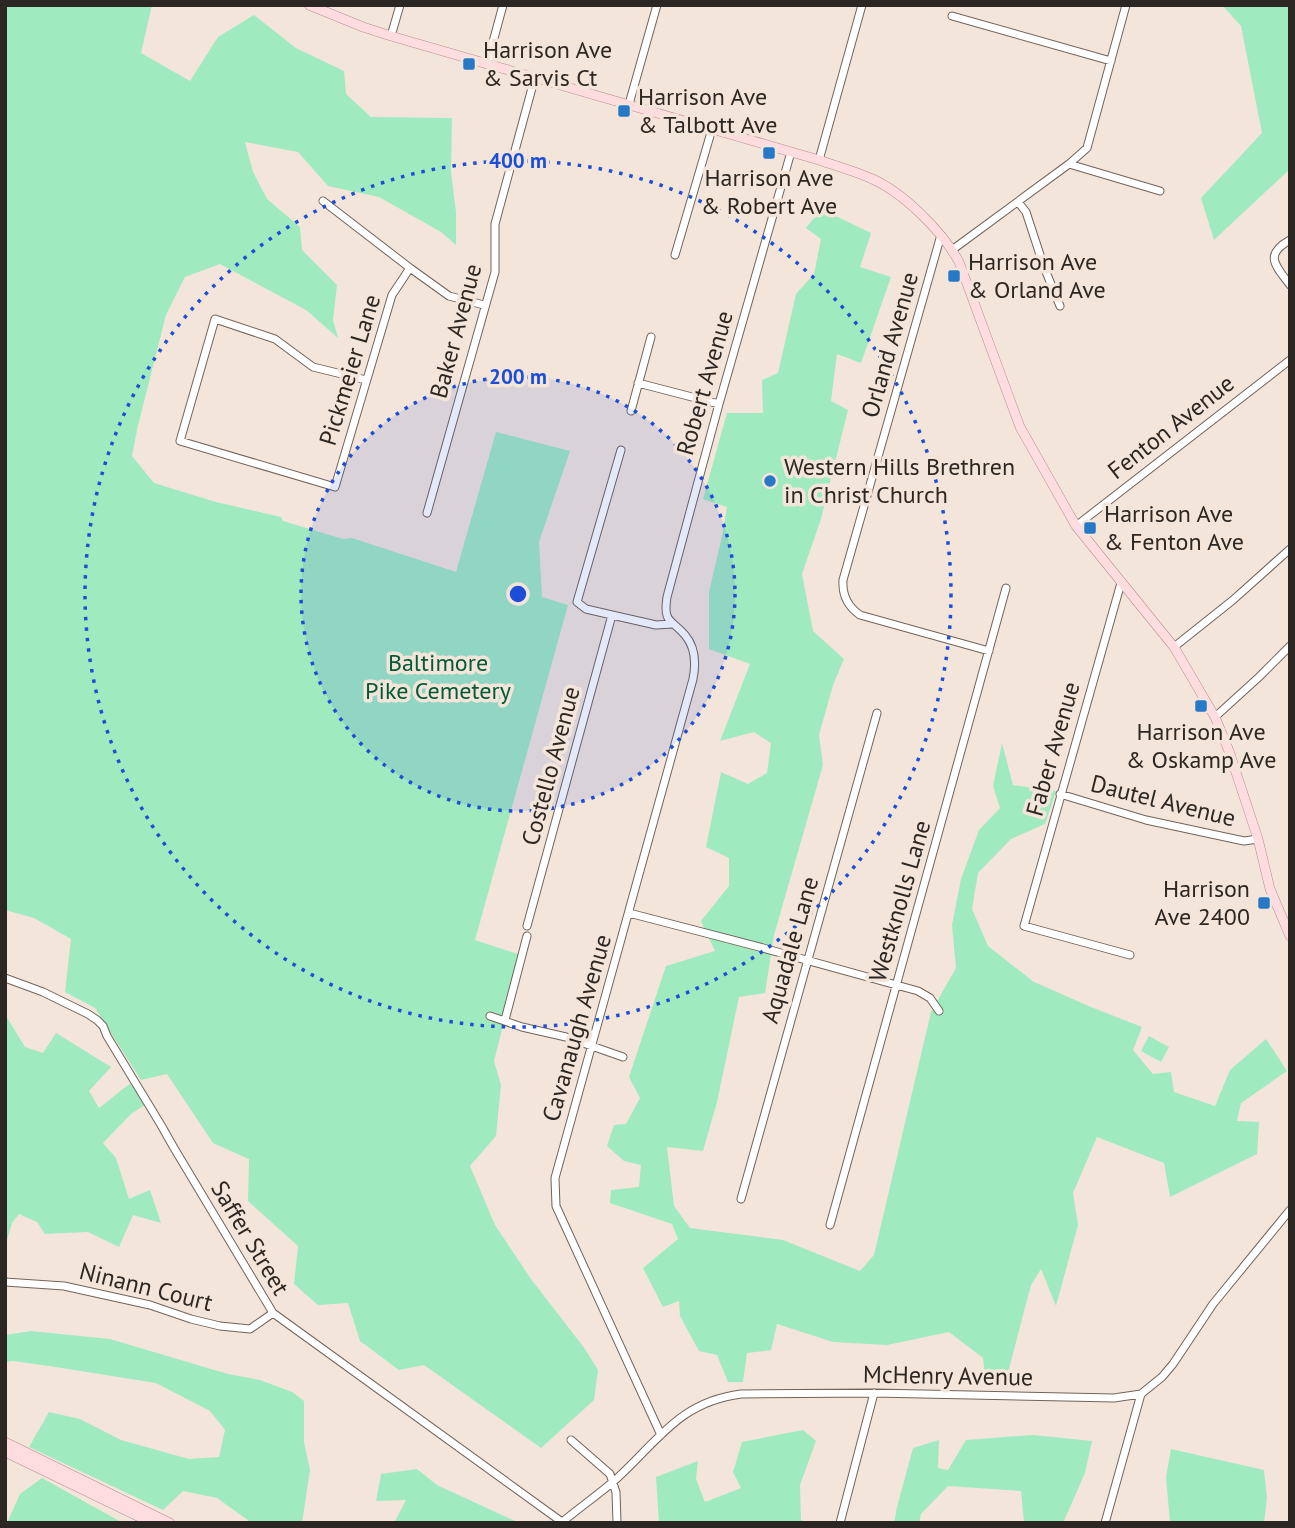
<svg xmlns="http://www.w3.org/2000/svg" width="1295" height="1528" viewBox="0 0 1295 1528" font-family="'PT Sans',sans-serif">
<rect width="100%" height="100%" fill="#f4e5da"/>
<path fill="#a0eac0" d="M5,5H152L141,53L190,81L218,37L254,15L296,48L344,71L346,94L371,117L452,118L451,172L456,212V245L441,232L379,197L328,186L298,152L245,142L253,172L267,199L300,227L302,250L337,285L333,320L338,338L306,310L220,264L185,277L166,315L138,425L132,456L154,483L216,502L281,517L283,521L343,539L352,538L456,572L496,432L570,451L539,542L542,597L568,605L475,940L521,955L494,1061L501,1085L496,1136L470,1166L495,1225L531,1279L585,1349L598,1370L594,1400L541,1448L424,1365L399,1370L360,1341L348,1303L318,1305L294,1284L298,1246L248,1201L249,1159L213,1143L167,1074L141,1080L95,1008L65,992L71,939L34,918L5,910Z
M1222,5H1290V169L1214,240L1201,198L1262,133L1241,26Z
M821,209L871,233L860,267L891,277L861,363L837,354L831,401L848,410L821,519L802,574L813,631L844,659L833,685L819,735L823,765L774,935L765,993L739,997L717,1102L703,1151L667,1147L674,1206L690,1228L783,1240L860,1271L874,1255L931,1012L956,968L952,925L961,879L979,830L1000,808L993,786L1002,743L1013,785L1056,791L1045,824L1011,839L978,873L972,909L988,946L1034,982L1091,1007L1142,1027L1133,1050L1153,1074L1171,1072L1174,1092L1215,1106L1230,1070L1266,1039L1287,1071L1241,1103L1237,1121L1259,1122L1257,1154L1170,1197L1164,1163L1097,1137L1073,1193L1078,1225L1056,1306L1041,1269L1031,1285L1005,1384L986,1383L983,1358L949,1332L887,1345L833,1342L777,1324L771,1350L747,1353L743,1382H728L717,1355L699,1351L680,1316L679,1301L663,1307L643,1268L678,1239L672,1224L610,1203L611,1190L639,1187L641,1165L624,1161L607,1146L614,1125L626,1124L640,1098L629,1077L666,966L715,951L701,921L729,886V858L706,847L721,772L748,784L767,773L771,743L754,732L720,741L750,664L709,649V592L722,536L727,507L703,499L727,413H763L762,380L778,373L796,294L814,274L821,239L806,228Z
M5,1014L25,1047L43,1053L56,1033L111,1067L89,1091L99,1108L128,1085L135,1082L148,1103L131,1114L103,1143L116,1158L129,1199L150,1190L161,1223L133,1215L119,1247L88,1232L45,1234L37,1222L19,1214L12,1223L5,1247Z
M1149,1036L1169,1047L1161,1062L1141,1051Z
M31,1331L110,1339L228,1374L260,1380L292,1392L304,1401V1442L310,1470L302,1523H252L217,1498L183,1491L163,1510L29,1447L49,1412L80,1419L121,1440L189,1459L219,1457L225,1430L210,1411L156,1383L49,1366L13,1361L5,1362V1335Z
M803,1430L816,1441L800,1485L801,1520L806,1523H659L656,1477L698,1461L696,1479L705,1502L741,1488L733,1472L742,1442Z
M1033,1435L1092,1441L1085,1473L1063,1523H1024L1021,1491L948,1486L921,1514L919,1523H894L897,1507L913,1448L939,1440L938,1468L948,1470L966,1440Z
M1171,1449L1264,1470L1267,1498L1264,1523H1170L1166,1477Z
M417,1469L437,1485L515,1521L512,1523H394L406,1500L376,1501L381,1474Z
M42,1478L123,1523H7L20,1494Z"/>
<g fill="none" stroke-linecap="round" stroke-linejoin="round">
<g stroke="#71645b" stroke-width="9">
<path id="minor" d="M952,16L1111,61
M391,36L400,5
M487,64L503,5
M629,104L657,5
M819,160L862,5
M1069,164L1160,191
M323,201L410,268L449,296L484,305
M1018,202L1026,212L1044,267L1060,306
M941,235L843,580C842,595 847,606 860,615L989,651
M1290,240C1263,255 1276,266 1290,285
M952,250L1069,164L1087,148L1126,5
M675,255L712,129
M366,380L313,367L275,339L215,319L180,441L335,487L392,295L410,268
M638,383L719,404
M631,411L651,337
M621,450L577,602L586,609L612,615L656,625L672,624
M427,513L495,272V224L535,77
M1076,526L1290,360
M1121,583L1024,926L1130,955
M1174,647L1233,600L1290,549
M1215,717L1259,677L1290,646
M1060,794L1146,820L1244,841L1258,839
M629,913L763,948L918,991L930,998L939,1011
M527,926L612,615
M5,978L43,992L88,1014L97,1020L103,1026L107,1036L161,1125L174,1148L273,1313L562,1522
M490,1016L522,1027L566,1037L623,1057
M505,1020L527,936
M741,1199L877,713
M830,1225L1006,588
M5,1282L64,1286L150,1305L191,1319L220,1326L250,1329L273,1313
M661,1435L556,1206L555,1178L693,679C696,664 696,648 685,635C671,619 663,623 667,597L719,404L791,152
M571,1440L610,1474L616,1492L617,1523
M561,1523C578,1509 596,1496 613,1482C657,1443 678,1402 741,1394L874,1393L1114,1398L1141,1394L1162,1377L1173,1364L1213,1304L1290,1210
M840,1523L874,1393
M1105,1523L1141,1394"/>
</g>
<g stroke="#b58d90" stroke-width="10">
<path id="major" d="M309,5L363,27L391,36L819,160C836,166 854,171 870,178C902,191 943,232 959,262L1020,427L1076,526L1174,647L1215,717L1229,751L1258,839L1270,889L1290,936
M5,1442L170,1523
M5,1452L152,1523"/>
</g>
<use href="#minor" stroke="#fff" stroke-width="7"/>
<use href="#major" stroke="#ffdce0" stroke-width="9"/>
</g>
<circle cx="518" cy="594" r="217" fill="#1d4ed8" fill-opacity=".12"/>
<g fill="none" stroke="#1d4ed8" stroke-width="3.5" stroke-dasharray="3.5 7">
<circle cx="518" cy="594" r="217"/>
<circle cx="518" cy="594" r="433"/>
</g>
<g fill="#2778c7" stroke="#f4e5da" stroke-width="2.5">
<rect x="462" y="57" width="14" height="14" rx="3.5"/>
<rect x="617" y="104" width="14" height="14" rx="3.5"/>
<rect x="762" y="146" width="14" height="14" rx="3.5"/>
<rect x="947" y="269" width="14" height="14" rx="3.5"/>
<circle cx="770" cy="481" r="7"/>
<rect x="1083" y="521" width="14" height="14" rx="3.5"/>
<rect x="1194" y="699" width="14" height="14" rx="3.5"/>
<rect x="1257" y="896" width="14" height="14" rx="3.5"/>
</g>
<g text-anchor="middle" stroke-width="7" stroke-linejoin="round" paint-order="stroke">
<g font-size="24" fill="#2c2723" stroke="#f4e5da" text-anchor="start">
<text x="483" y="58">Harrison Ave<tspan x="483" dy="28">&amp; Sarvis Ct</tspan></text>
<text x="638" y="105">Harrison Ave<tspan x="638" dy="28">&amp; Talbott Ave</tspan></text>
<text x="769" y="186" text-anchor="middle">Harrison Ave<tspan x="769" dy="28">&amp; Robert Ave</tspan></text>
<text x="968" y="270">Harrison Ave<tspan x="968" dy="28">&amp; Orland Ave</tspan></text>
<text x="784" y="475">Western Hills Brethren<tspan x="784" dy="28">in Christ Church</tspan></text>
<text x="1104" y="522">Harrison Ave<tspan x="1104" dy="28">&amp; Fenton Ave</tspan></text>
<text x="1201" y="740" text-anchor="middle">Harrison Ave<tspan x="1201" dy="28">&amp; Oskamp Ave</tspan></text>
<text x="1250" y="897" text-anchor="end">Harrison<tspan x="1250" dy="28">Ave 2400</tspan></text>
</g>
<g font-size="24" fill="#2c2723" stroke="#f4e5da">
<text transform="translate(456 331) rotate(-75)" y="8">Baker Avenue</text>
<text transform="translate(890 345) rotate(-74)" y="8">Orland Avenue</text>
<text transform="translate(350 370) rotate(-73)" y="8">Pickmeier Lane</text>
<text transform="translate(705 383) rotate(-74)" y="8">Robert Avenue</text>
<text transform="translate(1171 427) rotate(-38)" y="8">Fenton Avenue</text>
<text transform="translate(1053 749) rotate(-74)" y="8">Faber Avenue</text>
<text transform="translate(551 766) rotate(-75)" y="8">Costello Avenue</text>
<text transform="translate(1163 801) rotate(14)" y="8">Dautel Avenue</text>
<text transform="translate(900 901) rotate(-74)" y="8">Westknolls Lane</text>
<text transform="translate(790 950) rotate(-74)" y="8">Aquadale Lane</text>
<text transform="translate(577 1028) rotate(-74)" y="8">Cavanaugh Avenue</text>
<text transform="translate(250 1238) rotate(59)" y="8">Saffer Street</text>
<text transform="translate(146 1287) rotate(14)" y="8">Ninann Court</text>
<text transform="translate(948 1376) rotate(1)" y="8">McHenry Avenue</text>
</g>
<g font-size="24" fill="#025a38" stroke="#f4e5da">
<text x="438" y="671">Baltimore<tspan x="438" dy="28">Pike Cemetery</tspan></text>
</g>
</g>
<circle cx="518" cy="594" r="10" fill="#1d4ed8" stroke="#f4e5da" stroke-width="3.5"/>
<g font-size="21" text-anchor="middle" font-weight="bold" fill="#1d4ed8" stroke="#f4e5da" stroke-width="7" stroke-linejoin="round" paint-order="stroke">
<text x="518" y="168">400 m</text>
<text x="518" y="384">200 m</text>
</g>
<rect width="1295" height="1528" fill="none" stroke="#2c2723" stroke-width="14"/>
</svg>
